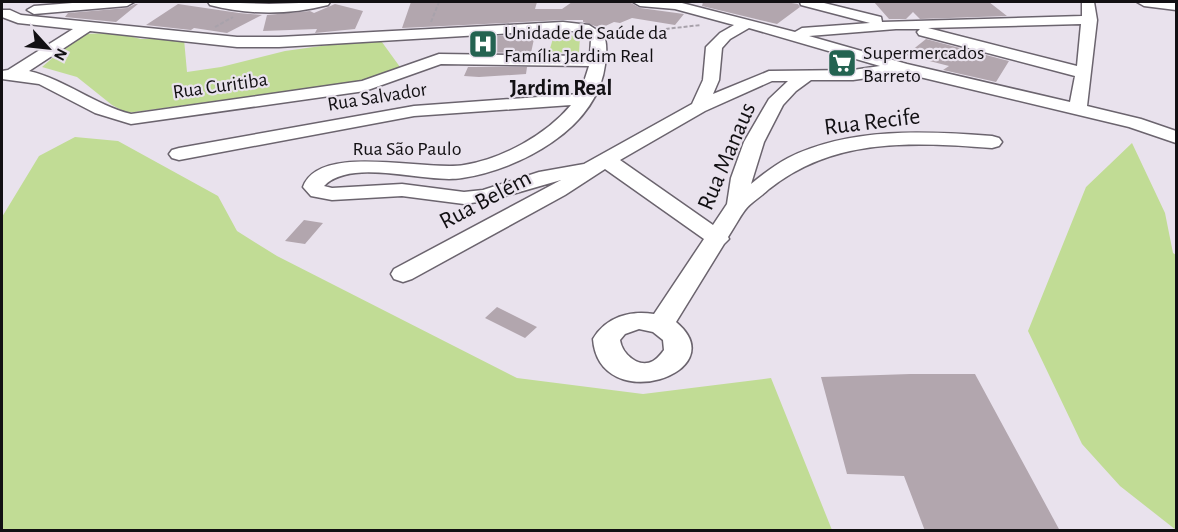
<svg xmlns="http://www.w3.org/2000/svg" width="1178" height="532" viewBox="0 0 1178 532" font-family="'Alegreya Sans',sans-serif">
<rect width="100%" height="100%" fill="#e9e2ed"/>
<path fill="#c1dc95" d="M117,33L141,39H184L187,72L221,67L285,51L379,38L400,67L373,80L127,113L112,105L77,77L42,67L80,34Z
M554,35L580,36L579,53L549,52Z
M75,137L118,141L218,196L237,231L277,256L517,378L643,394L771,378L832,530H2V217L39,156Z
M1132,143L1165,213L1173,253L1176,255V530L1120,486L1082,444L1028,331L1086,187Z"/>
<path fill="#b2a6ae" d="M411,2H537L535,9H562L572,2H621L631,3L640,8L684,14L675,25L632,18L620,23L614,22L601,28L583,22V20H563L402,28Z
M703,2H785L798,4L800,7L777,24L702,6Z
M874,2H989L1007,16L920,19L913,12L906,19H889Z
M135,4H138L116,22L65,17L68,13L127,8Z
M178,4L239,13L262,15L227,33L194,28L191,30L146,25Z
M335,4L363,11L355,29L315,33L317,29L263,31L267,15L310,11L314,13Z
M535,34L531,53L474,52L480,37Z
M926,39L1001,59L1009,61L996,82L943,70L949,66L906,55Z
M468,67H527L526,74L479,77L464,76Z
M304,220L323,223L305,244L285,241Z
M497,307L537,327L525,338L485,318Z
M910,374H975L1060,531H925L904,476L847,474L821,377Z"/>
<g fill="none" stroke-linecap="round" stroke-linejoin="round">
<g stroke="#6b646e" stroke-width="3">
<path id="minor" d="M85,2H134L127,6L34,14L27,10L34,6Z
M208,2L269,4L330,2L328,5C289,15 249,15 210,5Z
M633,2H678L795,32L802,28L870,23L801,5L800,2H820L881,17L882,22L1082,16V2H1094L1097,20L1087,106L1141,119L1176,131V143L1129,127L903,73L853,80H811L796,91L783,105L764,142L751,184C763,174 775,165 788,158C850,127 926,131 992,136L999,138L1002,142L999,146L992,148C913,142 834,137 769,189C762,196 751,202 745,210C739,218 734,228 728,237L729,239L724,244L676,322C737,373 599,418 593,339C606,317 630,310 654,314L704,239L605,169L565,195L412,279L403,282L394,279L391,274L394,269L561,180L492,200L464,204L402,196L332,200L311,196L303,187C319,142 427,172 464,165C502,159 546,135 571,105L414,116L179,160L172,158L169,154L172,150L179,148L414,106L580,94L589,66L441,64L365,91L131,124L95,113L39,84L2,79V71L8,70L73,29L18,23L2,17V10H10L21,15L237,37H279L563,22L589,25L603,34C608,43 606,56 605,65C597,129 520,169 462,178C425,184 352,157 324,186L332,188L402,184L464,192L483,190L539,172L584,164L692,104L703,80L706,47L720,33L734,25L675,9L640,6ZM1081,24L1077,66L928,28ZM749,28L880,66L853,70L769,71L713,94L719,80L722,48L730,39ZM896,29H920L917,32L919,35L1075,76L1070,102L907,64L809,36ZM563,30L580,32L591,39L590,56L439,54L362,81L131,114C95,105 66,80 29,71L90,31L237,47H279ZM772,81H788L769,99L744,142L731,178L727,204L713,225L620,160L705,111ZM639,329L653,332L663,340L664,350C661,354 657,359 653,361C639,369 622,354 620,340L625,334Z
M1137,2H1176V10L1144,6Z"/>
</g>
<path stroke="#a8a2ab" stroke-width="2" stroke-dasharray="4 2" stroke-linecap="butt" d="M431,22L439,2
M215,27L233,17
M612,35L701,25"/>
<use href="#minor" fill="#fff" fill-rule="evenodd"/>
</g>
<defs>
<g id="hospital-square" transform="scale(1.5)"><rect x="-9" y="-9" width="18" height="18" rx="4" fill="#246351" stroke="#e9e2ed"/><path d="M-5-5h3v3.5h4V-5h3V5h-3V1.5h-4V5h-3Z" fill="#fff"/></g>
<g id="supermarket-square" transform="scale(1.5)"><rect x="-9" y="-9" width="18" height="18" rx="4" fill="#246351" stroke="#e9e2ed"/><path d="M-6-5.5h2.5l.6 2H6L4.5 2H-2.5L-4.4-4H-6ZM-1.5 3.2a1.3 1.3 0 1 0 .1 0ZM3 3.2a1.3 1.3 0 1 0 .1 0Z" fill="#fff"/></g>
</defs>
<g fill-rule="evenodd">
<use href="#hospital-square" x="483" y="44"/>
<use href="#supermarket-square" x="842" y="63"/>
</g>
<g text-anchor="middle" stroke-width="4.5" stroke-linejoin="round" paint-order="stroke">
<g font-size="20" fill="#121013" stroke="#e9e2ed" text-anchor="start">
<text x="504" y="39">Unidade de Saúde da<tspan x="504" dy="23">Família Jardim Real</tspan></text>
<text x="863" y="59">Supermercados<tspan x="863" dy="23">Barreto</tspan></text>
</g>
<g font-size="20" fill="#121013" stroke="#e9e2ed">
<text transform="translate(220 85) rotate(-8)" y="7">Rua Curitiba</text>
<text transform="translate(377 96) rotate(-9)" y="7">Rua Salvador</text>
<text x="407" y="155">Rua São Paulo</text>
</g>
<g font-size="22" font-weight="bold" fill="#121013" stroke="#e9e2ed">
<text x="561" y="95">Jardim Real</text>
</g>
<g font-size="24" fill="#121013" stroke="#e9e2ed">
<text transform="translate(872 121) rotate(-7)" y="8">Rua Recife</text>
<text transform="translate(726 156) rotate(-67)" y="8">Rua Manaus</text>
<text transform="translate(485 199) rotate(-28)" y="8">Rua Belém</text>
</g>
</g>
<rect width="1178" height="532" fill="none" stroke="#121013" stroke-width="6"/>
<g transform="translate(48 48) rotate(117)" stroke="#e9e2ed" stroke-width="4.5" paint-order="stroke">
<path d="M0-4.5L10 22L0 15L-10 22Z" fill="#121013"/>
<text y="-9" font-size="16" font-weight="bold" text-anchor="middle" fill="#121013">N</text>
</g>
</svg>
